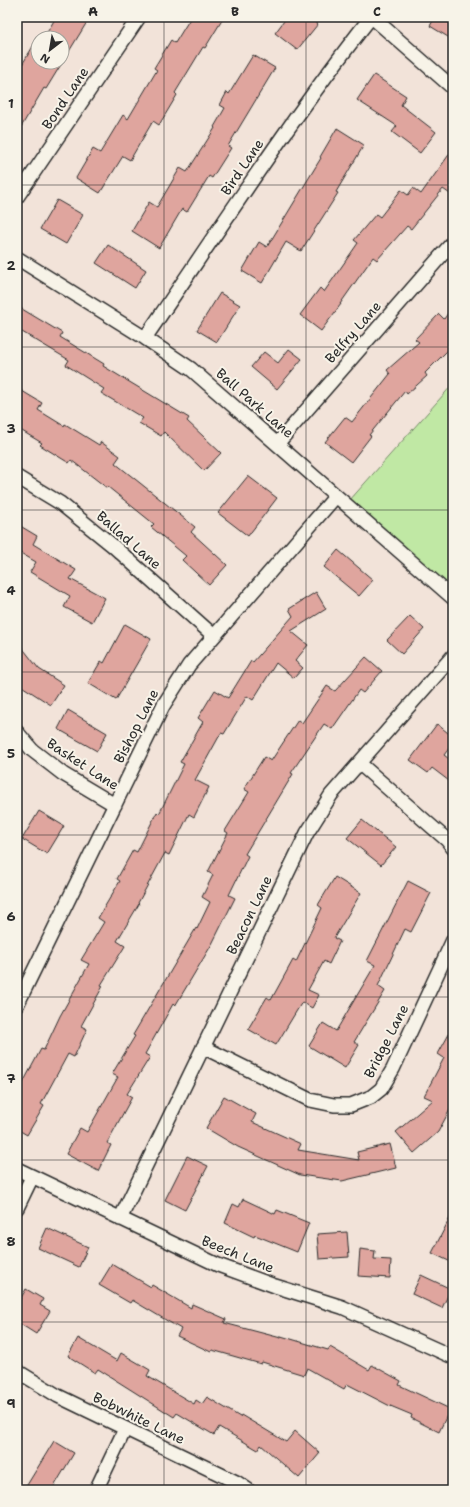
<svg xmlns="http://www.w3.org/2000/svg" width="470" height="1507" viewBox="0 0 470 1507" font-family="'Shantell Sans',sans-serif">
<rect width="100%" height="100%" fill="#f2e3d9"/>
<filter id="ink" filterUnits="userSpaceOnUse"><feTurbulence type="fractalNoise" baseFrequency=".025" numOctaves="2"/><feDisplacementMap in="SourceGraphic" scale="8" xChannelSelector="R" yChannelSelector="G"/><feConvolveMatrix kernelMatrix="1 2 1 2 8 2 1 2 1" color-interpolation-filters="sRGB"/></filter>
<g filter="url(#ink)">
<path fill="#c0e8a4" stroke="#768a68" d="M453,384V592L349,501Z"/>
<path fill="#dfa59e" stroke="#2b2b2b" d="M56,17H78L87,22L46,89L44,88L17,134V73L35,43L38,45V62H62V38H44Z
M191,17H224L205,48L203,47L175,93L177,95L159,125L153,121L130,160L123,156L100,193L76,178L93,149L100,153L123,115L128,119L157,70L154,68L171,40L175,43Z
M287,17H308L318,24L297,50L275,33Z
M435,17H453V40L430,26Z
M253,55L275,68L228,146L231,148L212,178L209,176L187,212L182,209L159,248L132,231L149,202L157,207L180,168L187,172L215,128L214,127L225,108L220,105L227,92L229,94Z
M374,75L406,96L401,105L436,132L420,153L392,132L397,126L357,100Z
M337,128L364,145L336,192L338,193L301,251L286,242L262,283L242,271L259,242L267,247L321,158L320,157Z
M453,149V196L443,189L411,229L407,226L377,260L373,257L340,304H341L321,331L300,315L320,288L324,292L358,243L354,240L376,214L380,217L401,190L408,195L413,188L421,194Z
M57,200L83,215L66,244L40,229Z
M108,245L146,270L135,288L96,263Z
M220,293L240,305L217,342L197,330Z
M17,306L62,333L60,337L104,364L103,366L189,418L187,421L221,453L204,471L164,432L161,436L139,423L143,418L101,393L104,389L66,365L69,360L17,329Z
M453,306V345L425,373L427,376L407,394L405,391L369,435L371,436L351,462L325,442L345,417L352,422L390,374L387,370L419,342L415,339L439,314L444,319Z
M289,349L302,359L277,389L251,367L264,352L278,363Z
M17,388L42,403L38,410L64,426L65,424L99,445L101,442L120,456L115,463L195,527L191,532L227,565L209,585L182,560L186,556L151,527L154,524L108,487L107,488L71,460L69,463L40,445L42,443L17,428Z
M248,476L277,498L248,536L218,513Z
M17,524L37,536L33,544L76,570L70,579L105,598L92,622L64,607L70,596L30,572L36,562L17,551Z
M338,550L373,580L359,596L324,567Z
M316,592L326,609L291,631L308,645L295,661L303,668L294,678L276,663L253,700L247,696L224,734L221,733L195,780L209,787L194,817L189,814L169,855L165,853L138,903L139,904L117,941L125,946L101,985L103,986L81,1026L87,1029L74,1057L68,1054L41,1104L44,1106L27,1135L17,1129V1094L41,1049L44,1050L60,1016L89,964L81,960L104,922L98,918L120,881L117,879L133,850L137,852L157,812L159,814L184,764L180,762L203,722L198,718L215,690L228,698L251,661L253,662L293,616L289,609Z
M410,616L424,629L402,654L387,640Z
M125,624L151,639L116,700L88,683L101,661L104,663Z
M17,641L39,669L64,685L51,705L17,683Z
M366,657L382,671L363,693L359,690L332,729L324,724L291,773L293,774L245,854L248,856L229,895L235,898L212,944L175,1006L173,1004L145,1054L150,1057L127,1094L132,1097L107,1143L111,1145L98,1171L66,1154L80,1128L87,1132L118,1077L112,1074L135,1036L133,1035L196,928L197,929L210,902L202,897L213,875L208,872L228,833L225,831L249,792L244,789L264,757L271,761L298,720L302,723L327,686L335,691Z
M68,710L107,733L97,751L58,729Z
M437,724L453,737V743L444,755L453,762V784L432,768L428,773L410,760Z
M39,811L64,826L47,854L22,839Z
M362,820L396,847L381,865L347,838Z
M335,877L361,893L334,938L340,941L329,964L324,961L308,990L319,995L312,1008L302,1002L276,1045L248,1029L267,997L271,1000L293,960L296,962L322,908L318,905Z
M408,881L431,893L411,932L405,929L378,986L385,991L354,1042L359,1045L345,1068L309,1046L323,1023L336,1031L375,965L367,961Z
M453,1027V1104L438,1132L414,1153L396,1132L433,1100L424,1096L444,1058L438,1054Z
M224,1096L256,1114L252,1122L301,1144L298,1150L359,1160L357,1152L390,1144L396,1168L342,1181L300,1175L238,1147L206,1128Z
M187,1156L208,1166L185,1210L165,1200Z
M243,1199L275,1214L277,1210L309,1223L297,1252L255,1235L254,1237L225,1223L233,1204L239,1207Z
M453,1212V1263L432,1253Z
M47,1228L88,1247L79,1267L38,1248Z
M347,1232L349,1257L319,1259L317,1234Z
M360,1249L375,1251L374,1259L391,1260L390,1278L358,1276Z
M112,1264L151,1287L152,1285L191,1308L192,1304L226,1319L224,1323L281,1338V1336L328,1350L330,1347L369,1370L372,1365L401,1381L399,1385L450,1409L439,1432L411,1418L412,1415L388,1405L347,1384L344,1389L307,1368L304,1375L262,1362L261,1364L212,1350L211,1352L177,1336L181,1329L132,1300L130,1303L99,1285Z
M421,1275L451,1289L442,1308L412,1294Z
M26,1289L43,1299L40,1305L50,1311L36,1334L17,1322V1305Z
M78,1338L117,1361L121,1353L150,1370L147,1376L194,1404L196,1400L202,1404L207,1397L240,1417L241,1415L286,1442L295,1431L320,1453L299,1478L261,1445L258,1450L219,1427L214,1435L177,1413L174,1417L98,1369L95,1373L68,1356Z
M54,1441L74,1453L52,1490H24Z"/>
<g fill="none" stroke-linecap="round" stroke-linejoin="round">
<g stroke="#2b2b2b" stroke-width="16">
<path id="minor" d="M372,17L453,88
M17,197L139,17
M17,258L145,338L191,369L453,598
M145,338C219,230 290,120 371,17
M277,444L453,242
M17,477L60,503L112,545L214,636
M17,732L32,750L63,774L115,805
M359,763L447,840L453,848
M17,1005L163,706L189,665L336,496
M203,1047L310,1100L334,1105H351L371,1097L381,1089L393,1069L453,940
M17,1169L218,1265L275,1286L342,1307L453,1357
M17,1208L32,1177
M120,1219L307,833L331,795L453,656
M17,1371L58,1396L236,1482L248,1490
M96,1490L125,1429"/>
</g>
<use href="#minor" stroke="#f7f3e8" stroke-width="13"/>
</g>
</g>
<path fill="none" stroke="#2b2b2b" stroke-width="1" stroke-opacity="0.55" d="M164,17V1490M306,17V1490M17,185H453M17,347H453M17,510H453M17,672H453M17,835H453M17,997H453M17,1160H453M17,1322H453"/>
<g text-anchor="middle" stroke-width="4" stroke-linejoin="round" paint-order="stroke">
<g font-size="14" fill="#2b2b2b" stroke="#f7f3e8">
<text transform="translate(65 98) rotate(-56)" y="5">Bond Lane</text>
<text transform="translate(242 167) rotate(-56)" y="5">Bird Lane</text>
<text transform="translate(353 332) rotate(-49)" y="5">Belfry Lane</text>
<text transform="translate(255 403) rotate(41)" y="5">Ball Park Lane</text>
<text transform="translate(129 540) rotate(41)" y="5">Ballad Lane</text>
<text transform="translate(136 726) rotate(-63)" y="5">Bishop Lane</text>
<text transform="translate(83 764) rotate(33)" y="5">Basket Lane</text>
<text transform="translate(249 915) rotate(-64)" y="5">Beacon Lane</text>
<text transform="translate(386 1041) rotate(-63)" y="5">Bridge Lane</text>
<text transform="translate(238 1254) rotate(22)" y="5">Beech Lane</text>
<text transform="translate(139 1418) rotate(26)" y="5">Bobwhite Lane</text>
</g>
</g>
<rect width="470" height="1507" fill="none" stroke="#f7f3e8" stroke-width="44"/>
<g transform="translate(50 50) rotate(211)"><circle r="19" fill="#f7f3e8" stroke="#a5a39c"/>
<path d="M0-3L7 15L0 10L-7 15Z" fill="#2b2b2b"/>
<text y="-6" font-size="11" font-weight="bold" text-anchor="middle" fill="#2b2b2b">N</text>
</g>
<rect x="22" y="22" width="426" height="1463" fill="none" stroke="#2b2b2b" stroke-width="1.5"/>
<g font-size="13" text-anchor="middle" font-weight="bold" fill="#2b2b2b">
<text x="93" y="16">A</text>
<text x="235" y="16">B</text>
<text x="377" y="16">C</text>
<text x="11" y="108">1</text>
<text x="11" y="270">2</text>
<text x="11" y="433">3</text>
<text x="11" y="595">4</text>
<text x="11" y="758">5</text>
<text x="11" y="921">6</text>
<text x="11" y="1083">7</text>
<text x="11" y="1246">8</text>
<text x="11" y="1408">9</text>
</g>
</svg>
